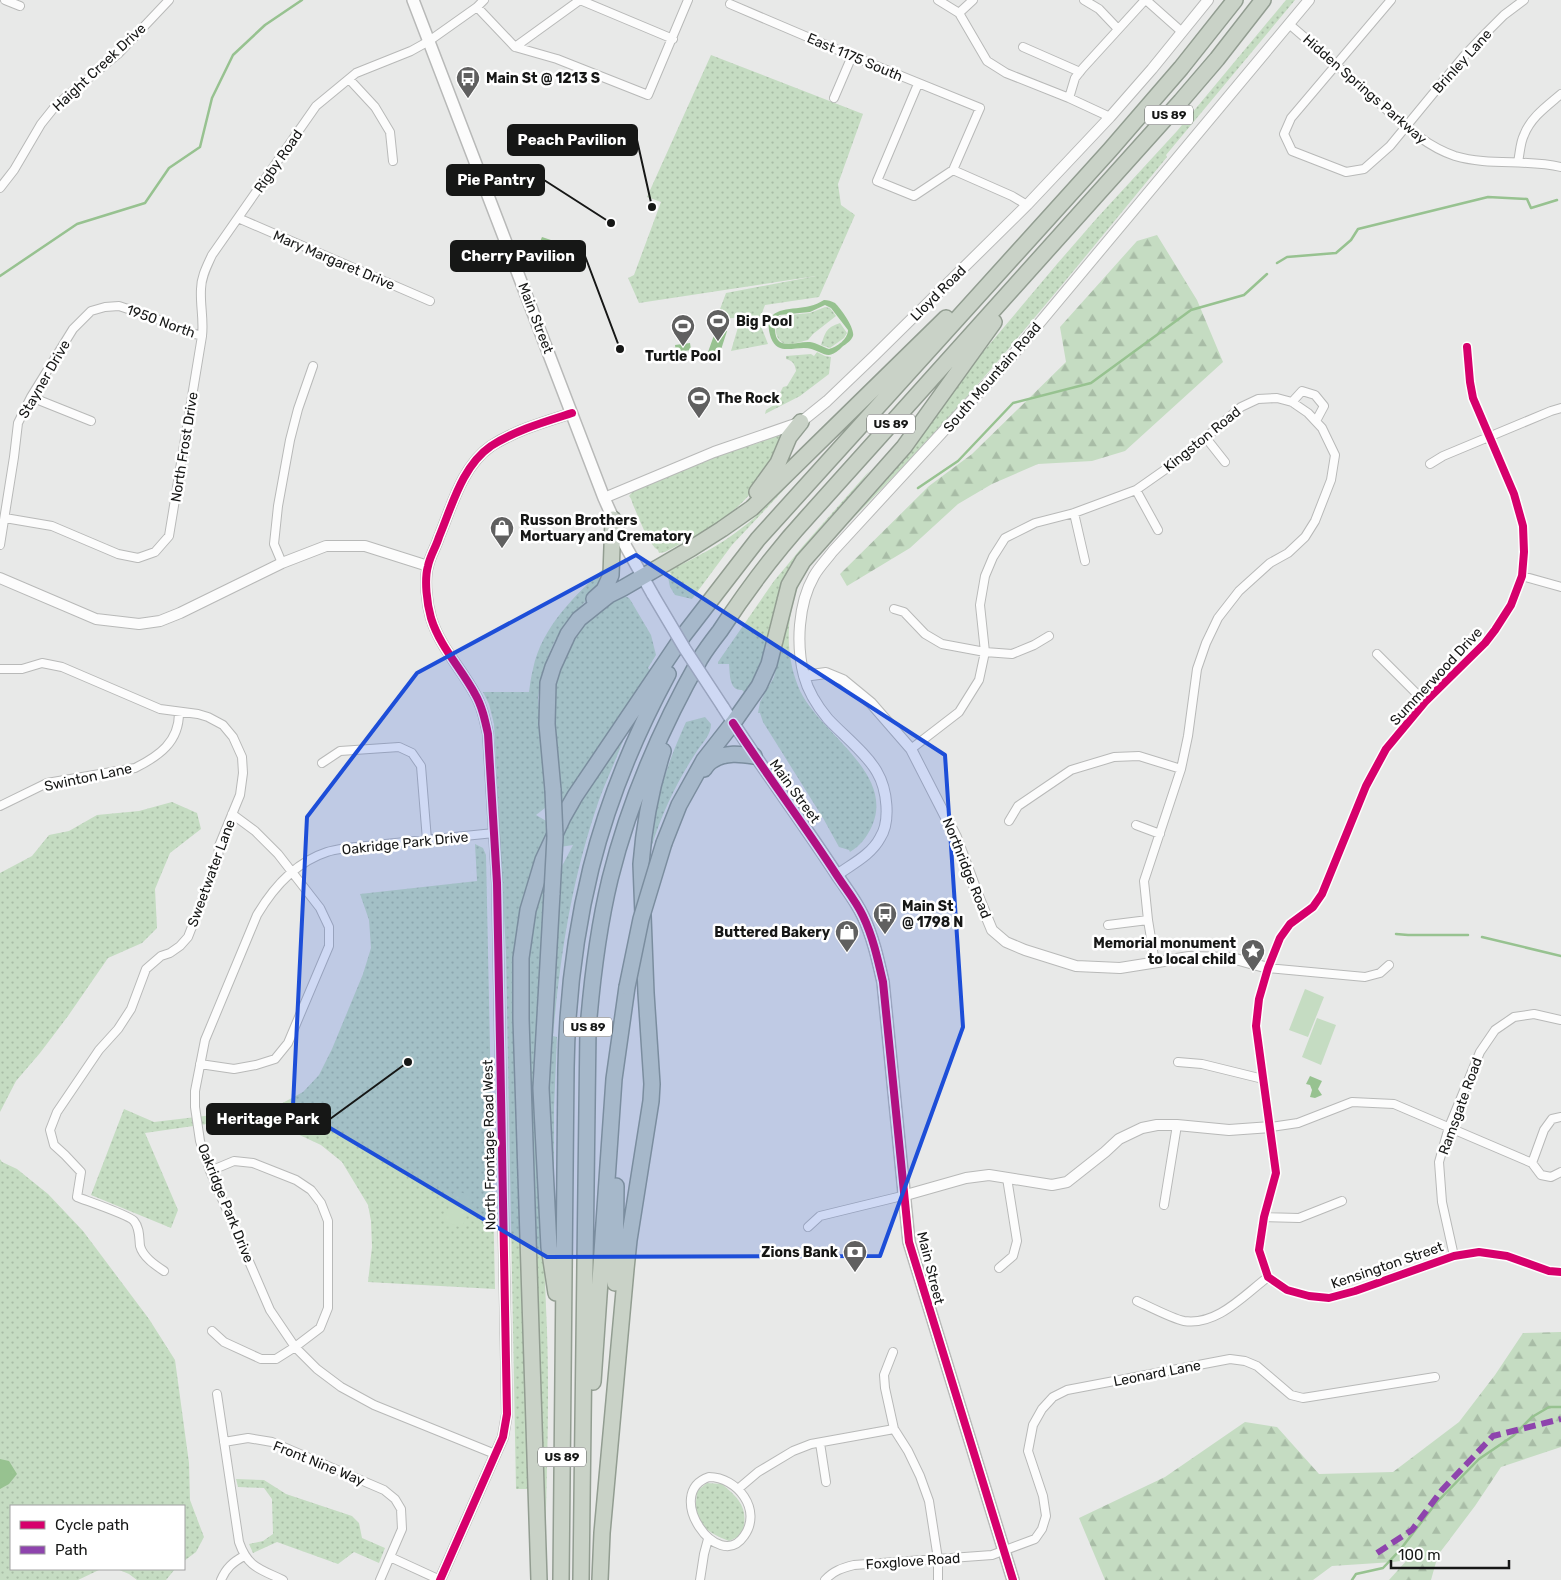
<svg xmlns="http://www.w3.org/2000/svg" width="1561" height="1580" viewBox="0 0 1561 1580" font-family="Rubik,sans-serif">
<defs>
<pattern id="grass-dots" width="8" height="8" patternUnits="userSpaceOnUse" patternTransform="scale(1.25)"><rect width="8" height="8" fill="#c5dcc2"/><path d="M2 2h.1M6 6h.1" fill="none" stroke="#a8bca6" stroke-width="1.8" stroke-linecap="round"/></pattern>
<pattern id="forest-firs" width="22" height="20" patternUnits="userSpaceOnUse" patternTransform="scale(1.25)"><rect width="22" height="20" fill="#c5dcc2"/><path d="M5 1l3.5 6h-7zM16 11l3.5 6h-7z" fill="#a8bca6"/></pattern>
</defs>
<rect width="100%" height="100%" fill="#e8e9e8"/>
<path fill="url(#grass-dots)" d="M1286,0H1295L1166,155L1167,157C1093,247 1020,338 942,425C916,454 888,482 861,510C837,534 808,559 796,592C786,622 786,656 798,686C815,731 896,771 872,826C867,837 860,846 850,852L849,850L839,847L823,818L763,722L760,713H758L760,702L774,677L782,644L789,606L798,582L812,558L924,432L983,352L1057,264L1097,218L1177,131Z
M711,55L863,114L838,184L841,205L855,215L819,297L765,305L759,321L768,344L731,351L741,317L716,320L726,293L816,276L639,303L628,278L634,275L661,202L647,197Z
M825,307L830,308L836,316L813,334L808,340C802,341 793,345 787,344C774,342 773,324 780,316L810,313Z
M840,323L847,333L844,338L830,348L821,345C826,331 826,328 840,323Z
M817,352L825,356L831,357L829,374L800,396L765,414L766,410L774,405L783,387L787,386L796,371C795,364 793,361 786,359V356L811,354L814,356Z
M883,384L732,545L692,599L675,595L670,587L668,577L671,574L669,571C694,558 721,545 743,527C756,518 766,505 775,493Z
M783,433C774,454 765,477 750,494C728,520 695,536 665,552L659,553L658,550L655,548C646,537 640,521 634,507C632,503 632,499 629,496L634,490L705,459L758,443Z
M871,469C846,505 807,536 787,574C767,610 771,656 747,690L744,692L742,690C729,691 730,674 729,664H718V662L774,581L803,546Z
M605,567C605,589 578,606 566,623C550,645 541,672 538,698L547,808H545L536,815L548,822L547,834L537,858L515,1055L528,1453V1489H516L506,954L494,724L489,704L483,692H529C530,684 531,677 533,669C542,626 575,596 605,567Z
M623,595L629,598L631,601L651,635L656,655L648,668L651,671L564,803L560,802L552,694L565,653L580,628L602,605Z
M705,717L711,724C711,735 703,742 697,751C677,781 662,813 651,848L649,847C656,800 666,766 686,722Z
M627,729C618,758 603,785 594,815C570,889 560,959 553,1036L557,1037L554,1108V1205L545,1090L560,870L573,845L560,847V836Z
M172,802L197,813L201,829L170,853L155,889L157,928L142,943L108,958L68,1016L40,1053L16,1081L0,1112V873L32,856L49,835L69,831L97,815L139,811Z
M475,844L483,848L486,855L495,1289L368,1282L372,1247L371,1221L368,1205L342,1162L321,1145L293,1132L254,1119L207,1124L145,1133L178,1210L171,1228L91,1195L124,1109L154,1122L255,1110L277,1106L303,1092L319,1075L332,1049L363,974L371,948L369,920L360,894L477,881Z
M546,873H548C541,949 534,1024 535,1099C535,1169 544,1237 546,1307C550,1387 547,1468 545,1548L526,982L531,934L537,901Z
M0,1159L2,1162L17,1169L48,1194L83,1231L149,1319L175,1360L189,1463L190,1500L204,1537L196,1552L184,1561V1506H11V1569H101L78,1580H0Z
M236,1479L264,1480L286,1494L352,1516L359,1523L362,1538L385,1548L379,1563L354,1552L338,1564L277,1542L253,1553L249,1544L263,1541L273,1534L272,1499L264,1488L238,1487Z
M707,1483L722,1484C741,1500 749,1509 742,1535L729,1541C715,1536 698,1527 696,1511C695,1505 697,1497 697,1491Z
M117,1569H175L166,1580H137L129,1574Z"/>
<path fill="url(#forest-firs)" d="M1157,235L1197,300L1223,362L1125,451L1092,461L1038,464L992,484L958,504L910,548L847,586L840,574L929,486L972,454L1066,362L1060,327L1137,241Z
M1561,1332V1447L1501,1467L1475,1506L1438,1555L1431,1580H1389L1407,1560L1393,1562L1332,1566L1313,1580H1105L1079,1518L1165,1477L1245,1422L1277,1427L1319,1474L1393,1472L1459,1422L1495,1375L1523,1333Z"/>
<path fill="#c5dcc2" d="M1305,989L1324,997L1308,1037L1289,1030Z
M1317,1018L1336,1025L1321,1065L1302,1057Z
M455,1190L473,1197L462,1228L444,1221Z"/>
<path fill="#97c290" fill-rule="evenodd" d="M542,237L554,241L551,250L539,244Z
M824,300C828,300 831,301 835,303C841,309 855,328 853,336C851,341 846,344 842,347C839,350 835,354 829,355C822,355 815,348 804,348C791,348 777,354 771,338C760,305 790,311 810,306C815,305 819,303 824,300ZM825,305L831,308L848,330C848,339 837,347 829,349C823,347 817,343 810,342C796,341 776,352 775,330C774,323 775,320 779,315L810,312Z
M717,327L727,331L719,356L708,352Z
M690,343L691,350L676,352L675,345Z
M1310,1076L1322,1081L1318,1089L1322,1095L1315,1098L1310,1097L1312,1090L1310,1085L1306,1084Z
M0,1459L9,1461L17,1474L9,1484L0,1489Z"/>
<g fill="none" stroke-linecap="round" stroke-linejoin="round">
<path stroke="#97c290" stroke-width="2.5" d="M1277,263L1287,257L1336,253L1351,240L1358,229L1488,197L1527,199L1531,208L1557,200
M0,276L77,224L145,203L169,168L200,147L212,98L233,55L265,25L302,0
M918,488L958,461L1013,403L1091,383L1191,310L1244,295L1267,274
M1396,934L1408,935H1468
M1482,937L1561,956
M1352,1580L1356,1574L1383,1568L1400,1550L1436,1503L1479,1459L1513,1436L1532,1417L1549,1407H1561"/>
<g stroke="#b8b9b8" stroke-width="10">
<path id="minor" d="M5,0L20,6
M938,0L959,13L987,61L1006,73L1069,98L1110,117
M1084,0L1099,9L1118,29
M1146,0L1182,32
M1391,0L1291,118L1284,134L1292,151L1346,172L1364,169L1390,146L1464,56L1484,35L1504,15L1524,0
M730,4L852,56L980,108L953,170L914,196L877,181L918,84
M477,7L515,47L557,59L648,95L688,0
M959,13L973,0
M1289,24C1317,48 1345,72 1372,97C1398,119 1422,145 1455,156C1489,166 1526,159 1561,167
M515,47L580,0L673,39
M1023,47L1080,72
M349,79L375,107L390,132L393,161
M834,98L852,56
M1069,98L1075,78L1083,68L1145,0
M1518,162C1520,153 1520,143 1524,135C1531,117 1547,106 1561,94
M953,170L1012,196L1027,205
M0,188L14,170L41,124L53,109L67,96L118,54L169,0
M238,218L430,301
M1467,347L1470,382L1473,398L1514,494L1523,526L1524,552L1522,576L1511,605L1495,630L1485,643L1425,702L1386,749L1366,786L1322,894L1313,907L1290,924L1280,938L1268,968L1259,999L1256,1026L1276,1173L1264,1217L1259,1250L1268,1277L1287,1290L1309,1296L1329,1298L1355,1291L1454,1256L1479,1252L1507,1256L1549,1271L1561,1272
M31,397L91,421
M1292,402L1302,391L1315,395L1324,406L1316,421
M1206,438L1225,462
M1430,464L1443,456L1551,411L1561,408
M1136,490L1158,530
M1074,513L1085,561
M5,518L52,526L118,554L138,558L155,552L169,536L202,336C204,320 200,305 201,289C201,277 207,266 212,255L316,106L356,73L411,51L429,41L477,7L484,0
M0,545L14,457L18,423L31,397L73,329L91,311L105,307L119,306L152,317L188,332L202,336
M282,563L274,544L278,506L290,440L298,409L313,366
M1522,576L1561,587
M894,609L904,612L925,634L942,644L985,652L1012,654L1034,645L1049,636
M1377,654L1425,702
M0,669H22L42,663L62,667L160,709L198,714L208,717L223,725L233,737L242,757L243,773L240,795L219,846L218,860L188,937L180,946L170,953L161,956L146,969L131,1009L118,1029L99,1050L57,1112L50,1130L54,1145L65,1155L81,1172L77,1197C87,1201 129,1215 134,1221C140,1228 139,1238 140,1246C143,1257 155,1265 164,1271
M911,749L959,712L979,680L985,652L980,605L985,576L993,557L1005,538L1035,523L1074,513L1136,490L1183,457L1241,407L1258,399L1277,398L1292,402L1308,413L1322,428L1335,455L1331,480L1315,521L1305,537L1288,553L1270,563L1239,591L1218,618L1206,643L1197,669L1188,736L1181,769L1144,881L1148,920L1155,963
M322,763L340,751L399,747L412,753L421,766L427,840
M0,806L47,783L135,768C159,756 179,742 179,713
M1009,821L1018,806L1071,770L1114,757L1139,756L1181,769
M1136,825L1160,834
M494,833L346,848C340,849 333,850 327,852C296,862 273,888 257,915L205,1040L195,1091V1107L200,1141L210,1171L270,1310L295,1347L317,1369L341,1387L374,1405L495,1454
M1108,925L1148,920
M1268,968L1365,977L1380,973L1389,965
M1178,1062L1202,1064L1263,1079
M200,1064L234,1069L256,1065L275,1059L288,1043L329,946V927L320,908L278,854L255,831L232,814
M1271,1127L1298,1123L1352,1102L1394,1104L1532,1163L1541,1175L1551,1177L1561,1172
M1532,1163L1544,1130L1552,1119L1561,1117
M210,1171L234,1161L253,1163L296,1180L311,1190L321,1203L328,1221V1308L320,1328L295,1347L276,1359H261L224,1342L212,1331
M1164,1205L1177,1125
M1264,1217L1299,1218L1342,1201
M808,1227L820,1216L906,1195
M1454,1256L1442,1202L1439,1162L1449,1127L1480,1052L1495,1030L1514,1017L1534,1014L1561,1020
M999,1268L1013,1256L1017,1241L1007,1178
M1137,1301C1148,1306 1173,1319 1184,1321C1217,1326 1244,1295 1268,1277
M893,1352L884,1375L885,1388L894,1429L908,1451L920,1476L929,1501L938,1559V1580
M217,1394L239,1542C248,1568 260,1569 283,1580
M224,1442L248,1438L272,1442L384,1490L395,1499L401,1509L402,1529L380,1580
M820,1443L826,1482
M709,1477C737,1477 763,1510 744,1536C718,1574 662,1493 709,1477Z
M738,1489L758,1472L793,1451L811,1444L894,1429
M390,1557L440,1580
M221,1580C226,1568 233,1562 244,1556
M700,1580L704,1554L708,1539
M825,1580C833,1571 842,1568 854,1565L992,1555L1035,1539L1042,1529L1046,1516L1043,1496L1028,1451L1033,1425L1042,1409L1053,1397L1067,1390L1230,1359L1245,1361L1257,1366L1291,1395L1303,1398L1435,1377"/>
</g>
<g stroke="#b8b9b8" stroke-width="12">
<path id="tertiary" d="M604,498L714,452L801,422L827,401L874,356L1027,205L1110,117L1152,69L1208,0
M0,578L96,619L139,624L160,621L180,613L282,563L326,546H365L428,566
M804,676L826,673L843,680L871,703L911,749L956,837L978,896L992,930L1006,942L1025,950L1076,966L1120,968L1189,957L1232,958L1268,968
M837,875C852,864 871,855 880,838C891,821 887,789 877,772C867,754 843,735 828,719C818,707 808,691 804,676C796,645 798,604 814,576C819,567 827,559 833,551L1007,362L1309,0
M906,1195L966,1178L989,1175L1052,1185L1067,1182L1105,1152L1119,1139L1142,1128L1157,1125H1177L1229,1130L1271,1127
M440,1580L503,1437L507,1414L497,883L488,734C485,720 482,706 475,694C461,668 440,647 431,618C427,604 424,580 428,566C430,556 436,547 439,537C452,506 462,466 491,446C516,430 544,422 572,413"/>
</g>
<g stroke="#b8b9b8" stroke-width="14">
<path id="secondary" d="M413,0L604,498L625,545L653,595
M723,707C759,764 800,818 837,875C846,888 856,901 863,916C873,937 878,960 883,982L909,1242L1013,1580"/>
</g>
<g stroke="#929d91" stroke-width="18">
<path id="motorway" d="M757,492L778,463L789,437L801,422
M594,599L604,590L611,575L613,519
M704,769C706,766 709,762 713,760C725,752 741,754 754,756
M553,790L547,724L548,683L553,667L568,634L579,619L609,595L623,588L692,548L722,529L752,508L946,318
M664,843L679,805L704,760L733,723L759,686L769,664L789,585L803,561L904,447L994,322
M552,893L541,1088L549,1247L556,1293
M615,1283L616,1186
M593,1382L614,1079L627,987
M539,1580L521,1019V958L528,910L543,860L563,817L575,796L683,636L758,539L1110,150L1181,68L1235,0
M561,1580L566,1068C567,1001 575,933 591,868C608,800 635,735 668,674
M581,1580L588,1029C592,979 598,929 610,879C629,802 661,728 700,659C706,649 713,640 720,631C748,588 776,551 810,514L1181,101L1217,59L1263,0
M600,1580L602,1533L626,1269L629,1240L651,1101L652,1084L646,993L641,864C644,826 651,788 663,751"/>
</g>
<use href="#minor" stroke="#fcfcfc" stroke-width="8"/>
<use href="#tertiary" stroke="#fcfcfc" stroke-width="10"/>
<use href="#secondary" stroke="#fcfcfc" stroke-width="11"/>
<use href="#motorway" stroke="#c9d2c7" stroke-width="15"/>
<g stroke="#b8b9b8" stroke-width="14" stroke-linecap="butt">
<path id="secondary-bridge" d="M653,595L685,649L723,707"/>
</g>
<g stroke="#929d91" stroke-width="18" stroke-linecap="butt">
<path id="motorway-bridge" d="M552,893L555,837L553,790
M627,987L641,919L664,843"/>
</g>
<use href="#secondary-bridge" stroke="#fcfcfc" stroke-width="11"/>
<use href="#motorway-bridge" stroke="#c9d2c7" stroke-width="15"/>
<path stroke="#8e44ad" stroke-width="6" stroke-dasharray="12 6" stroke-linecap="butt" d="M1377,1553L1412,1530L1442,1490L1493,1436L1561,1419"/>
<g stroke="#fff" stroke-width="11">
<path id="cycleway" d="M1467,347L1470,382L1473,398L1514,494L1523,526L1524,552L1522,576L1511,605L1495,630L1485,643L1425,702L1386,749L1366,786L1322,894L1313,907L1290,924L1280,938L1268,968L1259,999L1256,1026L1276,1173L1264,1217L1259,1250L1268,1277L1287,1290L1309,1296L1329,1298L1355,1291L1454,1256L1479,1252L1507,1256L1549,1271L1561,1272
M733,723C766,774 803,823 836,874C845,888 856,901 863,916C873,937 878,960 883,982L909,1242L1013,1580
M440,1580L503,1437L507,1414L497,883L488,734C485,720 482,706 475,694C461,668 440,647 431,618C427,604 424,580 428,566C430,556 436,547 439,537C452,506 462,466 491,446C516,430 544,422 572,413"/>
</g>
<use href="#cycleway" stroke="#d6006c" stroke-width="8"/>
</g>
<path fill="#1d4ed8" fill-opacity="0.2" stroke="#1d4ed8" stroke-width="4" stroke-linejoin="round" d="M636,555L945,755L963,1027L880,1256L547,1257L293,1106L307,817L417,673Z"/>
<defs>
<g id="bus-pin" transform="scale(1.25)"><path d="M0 17L-7.5 6A9.5 9.5 0 1 1 7.5 6Z" fill="#606060" stroke="#fff"/><path d="M-5-6H5V4H4V6H2V4H-2V6H-4V4H-5ZM-3.5-4V0h7V-4ZM-3.5 1.2v1.5H-2V1.2ZM2 1.2v1.5H3.5V1.2Z" fill="#fff"/></g>
<g id="stadium-pin" transform="scale(1.25)"><path d="M0 17L-7.5 6A9.5 9.5 0 1 1 7.5 6Z" fill="#606060" stroke="#fff"/><path d="M0-5a6.5 5 0 1 0 0 10a6.5 5 0 1 0 0-10ZM-3.5-1.8h7v3.6h-7Z" fill="#fff"/></g>
<g id="shop-pin" transform="scale(1.25)"><path d="M0 17L-7.5 6A9.5 9.5 0 1 1 7.5 6Z" fill="#606060" stroke="#fff"/><path d="M-5-2.5h2.3a2.7 3.5 0 0 1 5.4 0H5L5.5 6h-11ZM-1.5-2.5h3a1.5 2.3 0 0 0-3 0Z" fill="#fff"/></g>
<g id="sight-pin" transform="scale(1.25)"><path d="M0 17L-7.5 6A9.5 9.5 0 1 1 7.5 6Z" fill="#606060" stroke="#fff"/><path d="M0-6L1.8-2.2L6-1.7L2.9 1.2L3.7 5.4L0 3.3L-3.7 5.4L-2.9 1.2L-6-1.7L-1.8-2.2Z" fill="#fff"/></g>
<g id="bank-pin" transform="scale(1.25)"><path d="M0 17L-7.5 6A9.5 9.5 0 1 1 7.5 6Z" fill="#606060" stroke="#fff"/><path d="M-6-4H6V4H-6ZM0-2.3a2.3 2.3 0 1 0 0 4.6a2.3 2.3 0 1 0 0-4.6Z" fill="#fff"/></g>
</defs>
<g fill-rule="evenodd">
<use href="#bus-pin" x="468" y="78"/>
<use href="#stadium-pin" x="718" y="321"/>
<use href="#stadium-pin" x="683" y="326"/>
<use href="#stadium-pin" x="699" y="398"/>
<use href="#shop-pin" x="502" y="528"/>
<use href="#bus-pin" x="885" y="914"/>
<use href="#shop-pin" x="847" y="932"/>
<use href="#sight-pin" x="1253" y="951"/>
<use href="#bank-pin" x="855" y="1252"/>
</g>
<g text-anchor="middle" stroke-width="5" stroke-linejoin="round" paint-order="stroke">
<g fill="#fff" stroke="#5c5d5c" stroke-width="1">
<rect x="1145" y="105.5" width="48" height="19" rx="4"/>
<rect x="867" y="414.5" width="48" height="19" rx="4"/>
<rect x="564" y="1017.5" width="48" height="19" rx="4"/>
<rect x="538" y="1447.5" width="48" height="19" rx="4"/>
</g>
<g font-size="12" font-weight="bold" fill="#161716">
<text x="1169" y="119">US 89</text>
<text x="891" y="428">US 89</text>
<text x="588" y="1031">US 89</text>
<text x="562" y="1461">US 89</text>
</g>
<g font-size="14" fill="#161716" stroke="#fff">
<text transform="translate(855 57) rotate(23)" y="5">East 1175 South</text>
<text transform="translate(1462 61) rotate(-48)" y="5">Brinley Lane</text>
<text transform="translate(99 67) rotate(-43)" y="5">Haight Creek Drive</text>
<text transform="translate(1365 89) rotate(41)" y="5">Hidden Springs Parkway</text>
<text transform="translate(278 161) rotate(-55)" y="5">Rigby Road</text>
<text transform="translate(334 260) rotate(23)" y="5">Mary Margaret Drive</text>
<text transform="translate(938 293) rotate(-45)" y="5">Lloyd Road</text>
<text transform="translate(536 318) rotate(69)" y="5">Main Street</text>
<text transform="translate(161 321) rotate(20)" y="5">1950 North</text>
<text transform="translate(992 377) rotate(-49)" y="5">South Mountain Road</text>
<text transform="translate(44 379) rotate(-60)" y="5">Stayner Drive</text>
<text transform="translate(1202 439) rotate(-39)" y="5">Kingston Road</text>
<text transform="translate(184 447) rotate(-81)" y="5">North Frost Drive</text>
<text transform="translate(1436 676) rotate(-47)" y="5">Summerwood Drive</text>
<text transform="translate(88 777) rotate(-12)" y="5">Swinton Lane</text>
<text transform="translate(795 791) rotate(54)" y="5">Main Street</text>
<text transform="translate(405 843) rotate(-6)" y="5">Oakridge Park Drive</text>
<text transform="translate(967 868) rotate(68)" y="5">Northridge Road</text>
<text transform="translate(211 873) rotate(-70)" y="5">Sweetwater Lane</text>
<text transform="translate(1460 1106) rotate(-70)" y="5">Ramsgate Road</text>
<text transform="translate(489 1145) rotate(-91)" y="5">North Frontage Road West</text>
<text transform="translate(226 1203) rotate(68)" y="5">Oakridge Park Drive</text>
<text transform="translate(1387 1265) rotate(-19)" y="5">Kensington Street</text>
<text transform="translate(931 1268) rotate(76)" y="5">Main Street</text>
<text transform="translate(1157 1373) rotate(-11)" y="5">Leonard Lane</text>
<text transform="translate(319 1463) rotate(22)" y="5">Front Nine Way</text>
<text transform="translate(913 1561) rotate(-4)" y="5">Foxglove Road</text>
</g>
<g font-size="14" font-weight="bold" fill="#161716" stroke="#fff" text-anchor="start">
<text x="486" y="83">Main St @ 1213 S</text>
<text x="736" y="326">Big Pool</text>
<text x="683" y="361" text-anchor="middle">Turtle Pool</text>
<text x="716" y="403">The Rock</text>
<text x="520" y="525">Russon Brothers<tspan x="520" dy="16">Mortuary and Crematory</tspan></text>
<text x="902" y="911">Main St<tspan x="902" dy="16">@ 1798 N</tspan></text>
<text x="830" y="937" text-anchor="end">Buttered Bakery</text>
<text x="1236" y="948" text-anchor="end">Memorial monument<tspan x="1236" dy="16">to local child</tspan></text>
<text x="838" y="1257" text-anchor="end">Zions Bank</text>
</g>
</g>
<path fill="none" stroke="#161716" stroke-width="2" d="M652 207L637 140M611 223L544 180M620 349L585 256M408 1062L330 1119"/>
<g fill="#161716" stroke="#fff" stroke-width="2">
<circle cx="652" cy="207" r="5"/>
<circle cx="611" cy="223" r="5"/>
<circle cx="620" cy="349" r="5"/>
<circle cx="408" cy="1062" r="5"/>
</g>
<g fill="#161716" stroke="#161716" stroke-width="2">
<rect x="508" y="125" width="129" height="30" rx="5"/>
<rect x="447" y="165" width="97" height="30" rx="5"/>
<rect x="451" y="241" width="134" height="30" rx="5"/>
<rect x="207" y="1104" width="123" height="30" rx="5"/>
</g>
<g font-size="15" text-anchor="middle" font-weight="bold" fill="#fff">
<text x="572" y="145">Peach Pavilion</text>
<text x="496" y="185">Pie Pantry</text>
<text x="518" y="261">Cherry Pavilion</text>
<text x="268" y="1124">Heritage Park</text>
</g>
<rect x="10" y="1505" width="175" height="65" fill="#ffffff" stroke="#a2a2a2"/>
<rect x="20" y="1521" width="25" height="8" fill="#d6006c" stroke="#a2a2a2"/>
<text x="55" y="1530" font-size="15" fill="#161716">Cycle path</text>
<rect x="20" y="1546" width="25" height="8" fill="#8e44ad" stroke="#a2a2a2"/>
<text x="55" y="1555" font-size="15" fill="#161716">Path</text>
<path d="M1391 1560v8h118v-8" fill="none" stroke="#161716" stroke-width="2.5"/>
<text x="1398" y="1560" font-size="15" fill="#161716" stroke="#ffffff" stroke-width="4" paint-order="stroke">100 m</text>
</svg>
